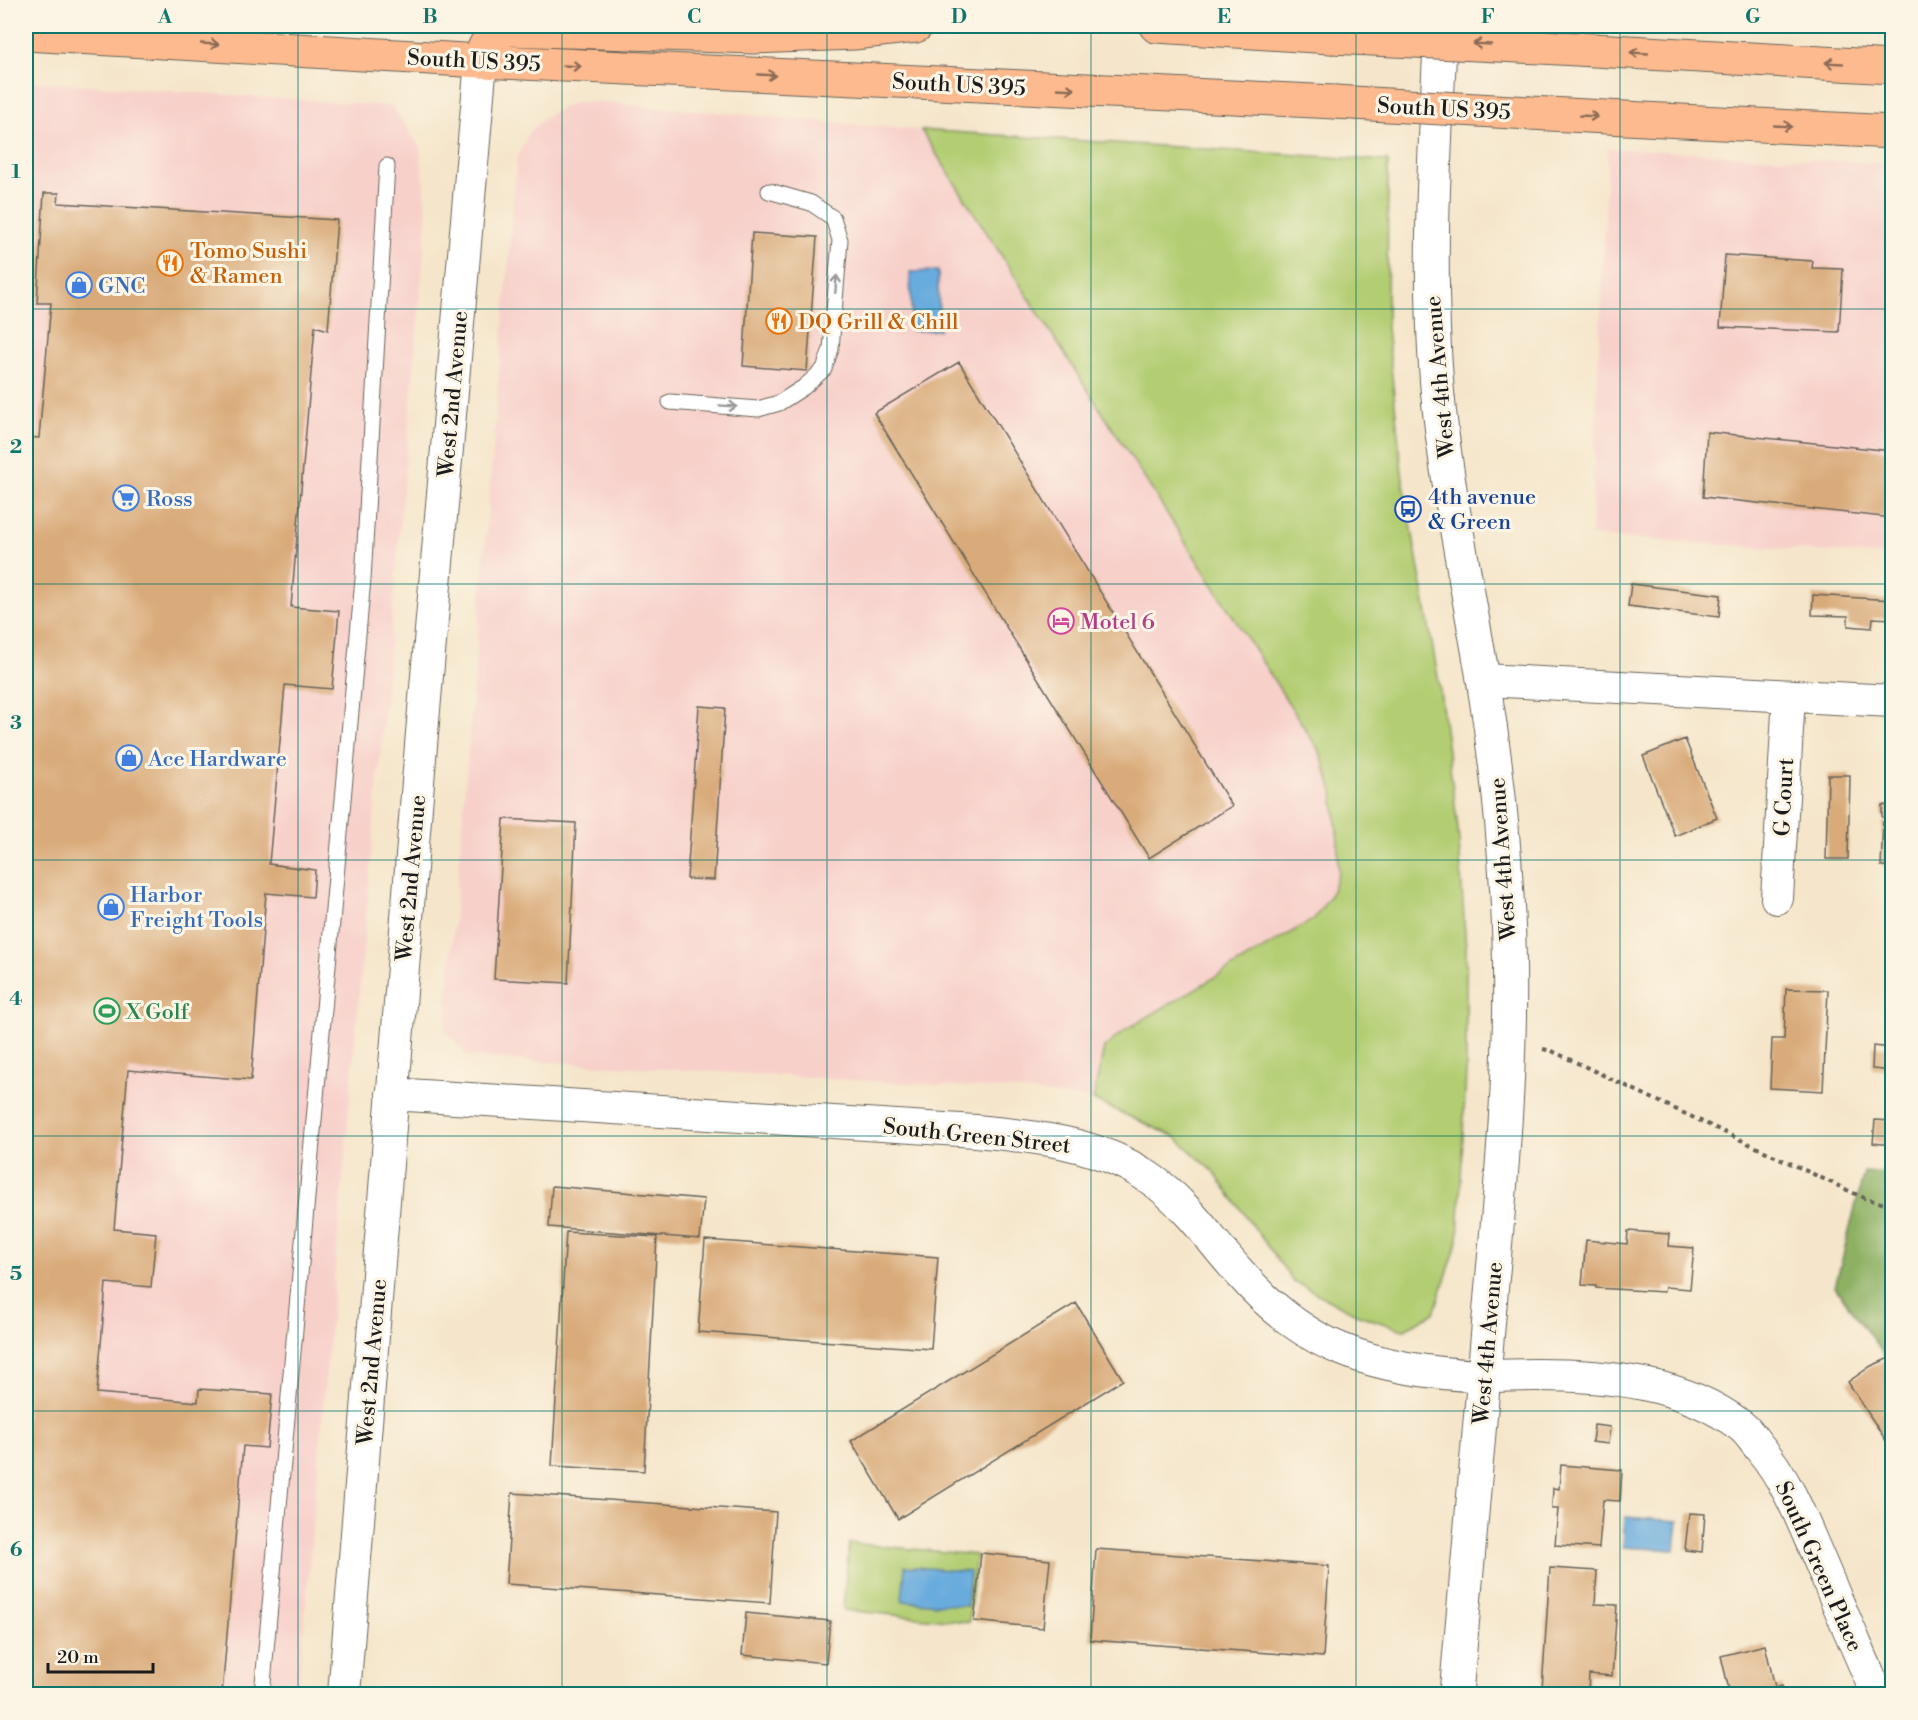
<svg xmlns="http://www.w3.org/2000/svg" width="1918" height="1720" viewBox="0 0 1918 1720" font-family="'Libre Bodoni',serif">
<rect width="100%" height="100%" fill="#fcf5e5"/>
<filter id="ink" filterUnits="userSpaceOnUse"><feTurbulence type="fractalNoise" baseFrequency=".0167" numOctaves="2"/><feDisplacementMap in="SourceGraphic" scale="12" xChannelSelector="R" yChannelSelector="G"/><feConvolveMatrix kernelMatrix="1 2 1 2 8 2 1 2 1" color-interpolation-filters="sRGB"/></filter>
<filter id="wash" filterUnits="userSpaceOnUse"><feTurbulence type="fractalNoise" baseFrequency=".008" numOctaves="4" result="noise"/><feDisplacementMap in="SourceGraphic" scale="24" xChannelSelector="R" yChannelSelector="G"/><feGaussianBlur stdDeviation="1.35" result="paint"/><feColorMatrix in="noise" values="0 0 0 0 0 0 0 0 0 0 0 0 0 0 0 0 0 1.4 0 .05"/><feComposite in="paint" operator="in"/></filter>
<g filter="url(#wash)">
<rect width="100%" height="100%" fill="#f5e6cb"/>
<path fill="#f7d0ca" d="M26,81L392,106L420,147L427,217L298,1694H26Z
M576,102H599L921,130L1320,752L1333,791L1338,841V874L1330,896L1314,919L1125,1030L1104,1048L1093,1100L1019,1090L468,1057L445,1030L517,157L530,131L551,113Z
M1608,148L1892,164V556L1591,536Z"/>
<path fill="#b2cd72" stroke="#677447" stroke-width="1.5" d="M921,130L1388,161L1387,328L1402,473L1439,683L1458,828L1466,950V1072L1458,1241L1434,1313L1403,1330L1356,1314L1293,1281L1213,1171L1175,1137L1093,1100L1104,1048L1125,1030L1314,919L1330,896L1338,874V841L1333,791L1320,752Z
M849,1543L976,1555L969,1622L843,1610Z"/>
<path fill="#8db064" stroke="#546640" stroke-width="1.5" d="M1864,1172L1892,1174V1366L1835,1287Z"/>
<path fill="#68abdd" stroke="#42647c" stroke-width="1.5" d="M938,271L939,330L912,331L910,272Z
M1625,1517L1678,1521L1675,1550L1623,1547Z
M905,1566L970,1572L967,1606L902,1601Z"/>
<g id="blocks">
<path fill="#d9ab7a" d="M44,193H59L58,203L337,220L328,330L315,326L291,607L339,611L332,689L285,685L269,864L315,870L313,897L266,893L251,1080L128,1070L114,1229L156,1233L151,1287L106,1283L97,1393L198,1402L199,1389L272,1394L267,1448L243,1446L222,1694H26V437L39,438L51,303H37Z
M752,233L817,237L807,371L743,366Z
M1725,255L1813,261L1812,268L1843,269L1839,332L1720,327Z
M959,362L1232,806L1149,858L874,413Z
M1707,432L1892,451V518L1703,497Z
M1631,584L1721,595L1719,617L1628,606Z
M1813,595L1892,600V619L1873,618L1872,628L1848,626V616L1812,615Z
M699,706L725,708L714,880L687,879Z
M1685,739L1717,818L1675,836L1643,756Z
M1889,745L1892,746V768H1887Z
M1828,775H1850L1848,859H1826Z
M1882,805L1892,806V818L1882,817Z
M504,819L576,823L568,983L494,979Z
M1883,822H1892V866H1881Z
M1786,989L1828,990L1823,1091L1770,1088L1772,1039H1784Z
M1873,1046L1892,1048V1071L1872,1069Z
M1875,1120L1892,1121V1145L1873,1143Z
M552,1186L704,1199L700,1239L549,1227Z
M1628,1231L1669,1234L1668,1246L1694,1248L1690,1289L1665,1287L1664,1292L1596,1288V1286L1582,1285L1586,1240L1627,1244Z
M566,1232L657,1237L644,1471L552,1466Z
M705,1240L938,1257L931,1349L698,1332Z
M1076,1303L1123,1380L898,1519L851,1441Z
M1892,1357V1450L1848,1382L1871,1366Z
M1594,1425L1610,1427L1608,1444L1592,1442Z
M1561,1465L1622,1470L1620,1501L1603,1500L1599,1548L1555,1545L1558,1509H1552L1553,1488L1559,1489Z
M512,1493L776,1512L770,1603L506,1584Z
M1689,1513L1705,1514L1702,1552L1685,1550Z
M1096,1549L1329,1566L1323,1657L1090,1640Z
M981,1553L1050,1560L1043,1628L974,1621Z
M1550,1568L1597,1571L1595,1604L1617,1605L1612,1676L1589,1674L1588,1692L1542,1689Z
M746,1613L830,1621L826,1663L742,1655Z
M1765,1645L1775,1687L1782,1686L1784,1694H1730L1721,1656Z"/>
</g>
</g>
<g filter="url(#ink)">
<use href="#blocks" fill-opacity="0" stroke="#686359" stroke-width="1.5"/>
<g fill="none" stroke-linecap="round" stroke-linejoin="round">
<g stroke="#686359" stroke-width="17">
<path id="service" d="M670,402L758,409L779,403L804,387L824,369L831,349L840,240L833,218L811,203L769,191
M262,1694L363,579L387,166"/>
</g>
<g stroke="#686359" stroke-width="34">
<path id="minor" d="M1483,680L1892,701
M1777,898L1789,696
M392,1094L976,1131C1037,1137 1096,1142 1148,1177C1186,1202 1210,1240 1240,1273C1269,1306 1301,1333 1341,1349C1386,1368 1436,1374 1484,1376C1501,1376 1519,1375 1536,1375C1607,1375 1684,1382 1741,1426C1749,1432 1754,1441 1760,1448C1789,1483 1804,1525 1822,1566C1840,1609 1859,1652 1877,1694
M344,1694L422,733L481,61"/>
</g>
<g stroke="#686359" stroke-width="35">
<path id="tertiary" d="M1441,26C1435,146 1427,267 1437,387C1446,486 1467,582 1483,679C1495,751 1503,823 1507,896C1515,1026 1504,1154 1492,1283C1481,1420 1468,1557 1456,1694"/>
</g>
<g stroke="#686359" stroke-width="35">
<path id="trunk" d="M1156,26L1331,37
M26,34L481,61L1335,102
M1541,47L1892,67
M481,61C483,43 490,36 507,29L754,37L854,33L916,26
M1530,113L1892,132"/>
</g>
<path stroke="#686359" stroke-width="4" stroke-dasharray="4.5 4.5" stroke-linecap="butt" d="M1543,1049L1552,1051L1864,1198L1892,1206"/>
<use href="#service" stroke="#fff" stroke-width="15"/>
<use href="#minor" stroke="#fff" stroke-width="32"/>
<use href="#tertiary" stroke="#fff" stroke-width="33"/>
<use href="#trunk" stroke="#fcba8e" stroke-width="33"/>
<g stroke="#686359" stroke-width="35" stroke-linecap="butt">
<path id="trunk-bridge" d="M1331,37L1541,47
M1335,102L1530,113"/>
</g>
<use href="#trunk-bridge" stroke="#fcba8e" stroke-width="33"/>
</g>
<defs><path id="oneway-shaft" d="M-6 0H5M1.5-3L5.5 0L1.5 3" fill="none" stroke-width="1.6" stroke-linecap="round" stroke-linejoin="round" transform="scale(1.5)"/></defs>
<g stroke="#8c6b55">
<use href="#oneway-shaft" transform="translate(210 44) rotate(3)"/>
<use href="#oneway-shaft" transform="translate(1482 44) rotate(-177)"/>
<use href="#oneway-shaft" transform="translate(1639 53) rotate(-177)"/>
<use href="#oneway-shaft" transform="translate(1834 63) rotate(-177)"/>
<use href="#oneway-shaft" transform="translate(572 66) rotate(3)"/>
<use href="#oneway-shaft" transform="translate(767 75) rotate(3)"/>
<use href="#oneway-shaft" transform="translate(1066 89) rotate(3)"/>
<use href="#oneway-shaft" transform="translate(1589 116) rotate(3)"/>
<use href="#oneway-shaft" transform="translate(1783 126) rotate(3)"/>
</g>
<g stroke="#999">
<use href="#oneway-shaft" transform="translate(836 284) rotate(-85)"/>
<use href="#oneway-shaft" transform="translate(728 406) rotate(4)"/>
</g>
</g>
<path fill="none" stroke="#0f766e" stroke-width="1.5" stroke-opacity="0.55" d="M298,26V1694M562,26V1694M827,26V1694M1091,26V1694M1356,26V1694M1620,26V1694M26,309H1892M26,584H1892M26,860H1892M26,1136H1892M26,1411H1892"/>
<defs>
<g id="restaurant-ring" transform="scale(1.35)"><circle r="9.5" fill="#fcf5e5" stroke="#e8710a" stroke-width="1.5"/><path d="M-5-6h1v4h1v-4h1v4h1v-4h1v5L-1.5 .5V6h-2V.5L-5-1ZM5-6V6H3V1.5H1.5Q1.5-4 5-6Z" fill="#e8710a"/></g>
<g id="shop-ring" transform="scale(1.35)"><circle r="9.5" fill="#fcf5e5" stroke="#3f7fe0" stroke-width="1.5"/><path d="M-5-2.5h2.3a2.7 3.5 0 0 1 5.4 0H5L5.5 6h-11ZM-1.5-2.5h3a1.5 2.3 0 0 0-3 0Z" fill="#3f7fe0"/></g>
<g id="supermarket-ring" transform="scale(1.35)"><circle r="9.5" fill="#fcf5e5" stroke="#3f7fe0" stroke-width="1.5"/><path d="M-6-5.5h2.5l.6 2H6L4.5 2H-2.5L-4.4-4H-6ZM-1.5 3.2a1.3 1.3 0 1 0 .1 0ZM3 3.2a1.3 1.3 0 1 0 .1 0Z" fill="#3f7fe0"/></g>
<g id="bus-ring" transform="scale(1.35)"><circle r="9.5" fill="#fcf5e5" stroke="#1a4fb4" stroke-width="1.5"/><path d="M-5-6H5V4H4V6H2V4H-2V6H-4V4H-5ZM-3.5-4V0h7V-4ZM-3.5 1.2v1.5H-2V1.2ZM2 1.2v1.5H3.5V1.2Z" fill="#1a4fb4"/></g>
<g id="hotel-ring" transform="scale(1.35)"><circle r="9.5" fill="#fcf5e5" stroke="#d1479c" stroke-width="1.5"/><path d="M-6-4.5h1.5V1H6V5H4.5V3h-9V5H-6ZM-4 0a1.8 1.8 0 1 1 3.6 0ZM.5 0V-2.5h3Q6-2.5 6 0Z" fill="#d1479c"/></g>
<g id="stadium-ring" transform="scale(1.35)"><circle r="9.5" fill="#fcf5e5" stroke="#2e9e5b" stroke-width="1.5"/><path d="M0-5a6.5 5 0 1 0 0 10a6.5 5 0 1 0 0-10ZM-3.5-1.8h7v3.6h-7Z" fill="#2e9e5b"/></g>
</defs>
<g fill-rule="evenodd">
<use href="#restaurant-ring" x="170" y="263"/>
<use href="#shop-ring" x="79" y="285"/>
<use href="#restaurant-ring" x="779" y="321"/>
<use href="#supermarket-ring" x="126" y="498"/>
<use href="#bus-ring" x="1408" y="509"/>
<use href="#hotel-ring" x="1061" y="621"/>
<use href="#shop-ring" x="129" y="758"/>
<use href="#shop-ring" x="111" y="907"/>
<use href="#stadium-ring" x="107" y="1011"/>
</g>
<g text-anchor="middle" stroke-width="6" stroke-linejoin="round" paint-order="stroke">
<g font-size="22" fill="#1c1c1c" stroke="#fcf5e5">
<text transform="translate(474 60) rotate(3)" y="8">South US 395</text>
<text transform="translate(959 84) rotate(3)" y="8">South US 395</text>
<text transform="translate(1444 108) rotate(3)" y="8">South US 395</text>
<text transform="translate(1439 377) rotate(-95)" y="8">West 4th Avenue</text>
<text transform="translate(452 394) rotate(-85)" y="8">West 2nd Avenue</text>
<text transform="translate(1783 797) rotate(-87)" y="8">G Court</text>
<text transform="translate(1502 859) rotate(-94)" y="8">West 4th Avenue</text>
<text transform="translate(410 878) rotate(-85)" y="8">West 2nd Avenue</text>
<text transform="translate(977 1135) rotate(6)" y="8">South Green Street</text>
<text transform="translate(1487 1343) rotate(-85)" y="8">West 4th Avenue</text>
<text transform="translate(371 1362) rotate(-85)" y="8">West 2nd Avenue</text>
<text transform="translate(1820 1566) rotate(66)" y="8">South Green Place</text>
</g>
<g font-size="22" fill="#c56008" stroke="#fcf5e5" text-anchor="start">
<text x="190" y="258">Tomo Sushi<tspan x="190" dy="25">&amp; Ramen</tspan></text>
<text x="798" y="329">DQ Grill &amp; Chill</text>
</g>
<g font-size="22" fill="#366cbe" stroke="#fcf5e5" text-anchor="start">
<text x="98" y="293">GNC</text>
<text x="146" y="506">Ross</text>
<text x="148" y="766">Ace Hardware</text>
<text x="130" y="902">Harbor<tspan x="130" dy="25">Freight Tools</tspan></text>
</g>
<g font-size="22" fill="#164399" stroke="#fcf5e5" text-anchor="start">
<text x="1428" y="504">4th avenue<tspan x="1428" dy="25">&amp; Green</tspan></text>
</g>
<g font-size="22" fill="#b23c85" stroke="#fcf5e5" text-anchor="start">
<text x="1080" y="629">Motel 6</text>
</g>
<g font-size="22" fill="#27864d" stroke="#fcf5e5" text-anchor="start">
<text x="126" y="1019">X Golf</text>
</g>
</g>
<rect width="1918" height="1720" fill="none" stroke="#fcf5e5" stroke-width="66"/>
<path d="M48 1663v9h105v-9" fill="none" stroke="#1c1c1c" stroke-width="3"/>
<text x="57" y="1663" font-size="18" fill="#1c1c1c" stroke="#fcf5e5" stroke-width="4.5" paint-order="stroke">20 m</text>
<rect x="33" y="33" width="1852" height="1654" fill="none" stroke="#0f766e" stroke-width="2"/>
<g font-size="20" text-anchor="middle" font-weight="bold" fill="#0f766e">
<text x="165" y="23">A</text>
<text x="430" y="23">B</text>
<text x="694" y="23">C</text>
<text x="959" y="23">D</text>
<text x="1224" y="23">E</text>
<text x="1488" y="23">F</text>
<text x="1753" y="23">G</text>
<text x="16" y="178">1</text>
<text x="16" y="453">2</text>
<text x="16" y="729">3</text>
<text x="16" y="1005">4</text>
<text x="16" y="1280">5</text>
<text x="16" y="1556">6</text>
</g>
</svg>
